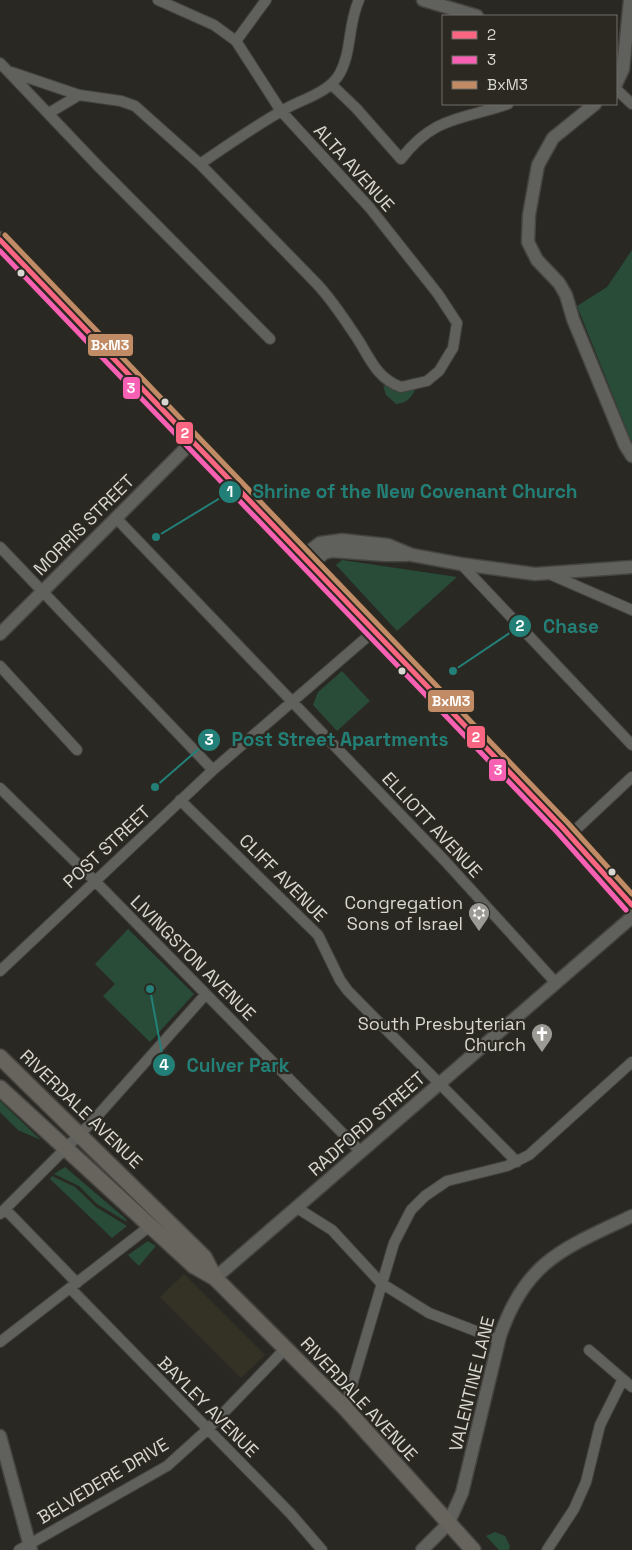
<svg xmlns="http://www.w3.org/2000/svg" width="632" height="1550" viewBox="0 0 632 1550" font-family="'Space Grotesk',sans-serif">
<rect width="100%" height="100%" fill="#292823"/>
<path fill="#333224" d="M184,1274L265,1355L241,1378L160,1297Z"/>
<path fill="#294c39" d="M632,250V443L577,306L607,287Z
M383,385L394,389L416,388C411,398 407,403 396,404L386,395Z
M342,560L457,577L397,631L336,565Z
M342,671L370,701L337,731L313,705L318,692Z
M128,929L194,994L150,1042L103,996L115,984L95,964Z
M0,1101L41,1140L18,1130L0,1112Z
M65,1167L126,1219L127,1222L97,1204L79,1186L54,1174Z
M52,1176L75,1187L96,1207L127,1226L112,1238L50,1179Z
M148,1241L156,1246L139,1266L128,1255Z
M495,1532L505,1536L510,1546L509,1550H499L486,1536Z"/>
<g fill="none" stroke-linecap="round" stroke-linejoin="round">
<g stroke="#454440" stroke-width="12">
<path id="minor" d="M236,41L266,0
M0,63L99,167L270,339
M11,72L79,95L121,101L135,106L200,164L317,284C332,300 343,317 355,335C369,355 375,378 401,387L427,381L439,371L453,348L457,323L438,294L370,208L281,111L236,41L214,25L158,0
M331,84L356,108L401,159C434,116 461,120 508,104
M616,89L632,104
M49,113L79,95
M200,164C226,146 252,128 280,112C298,100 329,94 340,73C352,51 348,23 359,0
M116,518L445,861L556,983
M0,547L213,770
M461,564L632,745
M547,573L632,610
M0,666L77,750
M0,788L95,881L361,1152
M180,800L318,935L340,980L348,991L517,1162
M570,835L632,777
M0,971L213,770L374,631
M297,1208L332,1230L381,1283L429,1313L499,1340
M5,1209L77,1283
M0,1214L91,1123L206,994
M70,1288L290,1513L322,1550
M0,1342L150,1226
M589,1350L632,1387
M345,1408L394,1243L411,1210L425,1196L447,1181L507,1166L529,1155L632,1062
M19,1550L167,1466L207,1430L285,1349
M547,1550L574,1509L586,1482L600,1425L623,1379"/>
</g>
<g stroke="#454440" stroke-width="15">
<path id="tertiary" d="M423,0L477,16
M616,84L623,69L630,0
M595,104L553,138L538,165L529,215L528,242L537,260L559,283L566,295L573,319L625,445L632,456
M303,556L320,543L342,540L388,545L412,555L461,564L535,574L632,567
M312,564L324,553L332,551L385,555H407
M0,634L193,441
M215,1278L632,917
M0,1436L31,1550
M422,1550L448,1524L462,1493L500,1336C526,1260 565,1248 632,1216"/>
</g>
<g stroke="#454440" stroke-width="18">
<path id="secondary" d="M0,1057L204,1257L215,1278L345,1408L473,1550
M0,1088L194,1266L215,1278"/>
</g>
<g stroke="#454440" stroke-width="19">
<path id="primary" d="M0,240L252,501L485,749L562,827L632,905"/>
</g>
<use href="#minor" stroke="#60605d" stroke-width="10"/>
<use href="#tertiary" stroke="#60605d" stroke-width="12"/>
<use href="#secondary" stroke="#67645e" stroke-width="15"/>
<use href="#primary" stroke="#635d56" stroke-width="16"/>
<g stroke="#2b2921" stroke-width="9">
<path id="bus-1" d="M0,240L562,827L632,905"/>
</g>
<g stroke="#2b2921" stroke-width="9">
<path id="bus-2" d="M0,251L557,832L626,910"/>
</g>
<g stroke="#2b2921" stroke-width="9">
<path id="bus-3" d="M5,235L567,822L632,894"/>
</g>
<use href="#bus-1" stroke="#fa6682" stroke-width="5"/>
<use href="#bus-2" stroke="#f860b3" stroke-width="5"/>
<use href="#bus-3" stroke="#c18c65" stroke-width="5"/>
</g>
<defs>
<g id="synagogue-pin" transform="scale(1.125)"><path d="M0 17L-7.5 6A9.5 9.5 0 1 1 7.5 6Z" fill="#9b9a95" stroke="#2b2921"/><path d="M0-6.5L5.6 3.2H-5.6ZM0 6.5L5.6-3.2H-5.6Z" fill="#fff"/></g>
<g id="church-pin" transform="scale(1.125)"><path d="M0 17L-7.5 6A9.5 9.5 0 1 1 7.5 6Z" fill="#9b9a95" stroke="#2b2921"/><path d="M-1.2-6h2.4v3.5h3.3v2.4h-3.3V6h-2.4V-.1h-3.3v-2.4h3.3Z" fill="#fff"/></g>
</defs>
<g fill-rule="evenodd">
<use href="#synagogue-pin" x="479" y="913"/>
<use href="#church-pin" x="542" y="1034"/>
</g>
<g fill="#d8d7d2" stroke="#2b2921" stroke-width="2">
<circle cx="21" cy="273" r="4.5"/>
<circle cx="165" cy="402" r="4.5"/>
<circle cx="402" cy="671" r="4.5"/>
<circle cx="612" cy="872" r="4.5"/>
</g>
<g text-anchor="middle" stroke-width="4.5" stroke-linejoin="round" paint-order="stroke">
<g font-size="18" fill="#d8d7d2" stroke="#2b2921">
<text transform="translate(354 168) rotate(48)" y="6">ALTA AVENUE</text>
<text transform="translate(84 525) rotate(-45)" y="6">MORRIS STREET</text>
<text transform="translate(432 825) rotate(47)" y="6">ELLIOTT AVENUE</text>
<text transform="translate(107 847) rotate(-43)" y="6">POST STREET</text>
<text transform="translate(283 878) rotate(45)" y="6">CLIFF AVENUE</text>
<text transform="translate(193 958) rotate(45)" y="6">LIVINGSTON AVENUE</text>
<text transform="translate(81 1109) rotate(44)" y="6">RIVERDALE AVENUE</text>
<text transform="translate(367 1124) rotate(-41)" y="6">RADFORD STREET</text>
<text transform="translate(472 1384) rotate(-76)" y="6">VALENTINE LANE</text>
<text transform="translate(359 1399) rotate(47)" y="6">RIVERDALE AVENUE</text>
<text transform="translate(208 1407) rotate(45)" y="6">BAYLEY AVENUE</text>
<text transform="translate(103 1481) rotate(-31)" y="6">BELVEDERE DRIVE</text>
</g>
<g font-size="18" fill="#d8d7d2" stroke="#2b2921" text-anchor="end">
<text x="463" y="909">Congregation<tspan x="463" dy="21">Sons of Israel</tspan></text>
<text x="526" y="1030">South Presbyterian<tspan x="526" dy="21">Church</tspan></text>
</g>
</g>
<path fill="none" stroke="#238078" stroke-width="2" d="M156 537L230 492M453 671L520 626M155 787L209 740M150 989L164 1065"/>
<g fill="#238078" stroke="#2b2921" stroke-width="2">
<circle cx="156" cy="537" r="5"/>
<circle cx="453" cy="671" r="5"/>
<circle cx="155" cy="787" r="5"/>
<circle cx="150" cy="989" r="5"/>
<circle cx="230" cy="492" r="12"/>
<circle cx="520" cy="626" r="12"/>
<circle cx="209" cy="740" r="12"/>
<circle cx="164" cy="1065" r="12"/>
</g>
<g font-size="15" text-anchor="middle" font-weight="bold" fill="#fff">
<text x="230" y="497">1</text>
<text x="520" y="631">2</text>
<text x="209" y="745">3</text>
<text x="164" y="1070">4</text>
</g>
<g font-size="19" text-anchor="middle" font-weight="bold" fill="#238078" stroke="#2b2921" stroke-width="4.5" stroke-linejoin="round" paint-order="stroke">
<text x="415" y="498">Shrine of the New Covenant Church</text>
<text x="571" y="633">Chase</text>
<text x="340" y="746">Post Street Apartments</text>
<text x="238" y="1072">Culver Park</text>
</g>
<g stroke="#2b2921" stroke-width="2">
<rect x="87" y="333" width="47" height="24" rx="5" fill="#c18c65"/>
<rect x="122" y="376" width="19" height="24" rx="5" fill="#f860b3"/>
<rect x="175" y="421" width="19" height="24" rx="5" fill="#fa6682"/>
<rect x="427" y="689" width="48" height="24" rx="5" fill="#c18c65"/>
<rect x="466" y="725" width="20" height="24" rx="5" fill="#fa6682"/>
<rect x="488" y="758" width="19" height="24" rx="5" fill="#f860b3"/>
</g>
<g font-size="14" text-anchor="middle" font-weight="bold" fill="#fff">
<text x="110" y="350">BxM3</text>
<text x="131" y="393">3</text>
<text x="185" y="438">2</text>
<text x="451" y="706">BxM3</text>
<text x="476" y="742">2</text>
<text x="498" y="775">3</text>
</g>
<rect x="442" y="15" width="175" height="90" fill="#2b2921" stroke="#706f68"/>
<rect x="452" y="31" width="25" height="8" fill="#fa6682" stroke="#706f68"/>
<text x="487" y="40" font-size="15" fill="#d8d7d2">2</text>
<rect x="452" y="56" width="25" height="8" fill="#f860b3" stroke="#706f68"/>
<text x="487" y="65" font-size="15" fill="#d8d7d2">3</text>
<rect x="452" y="81" width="25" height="8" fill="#c18c65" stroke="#706f68"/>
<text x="487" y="90" font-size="15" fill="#d8d7d2">BxM3</text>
</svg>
